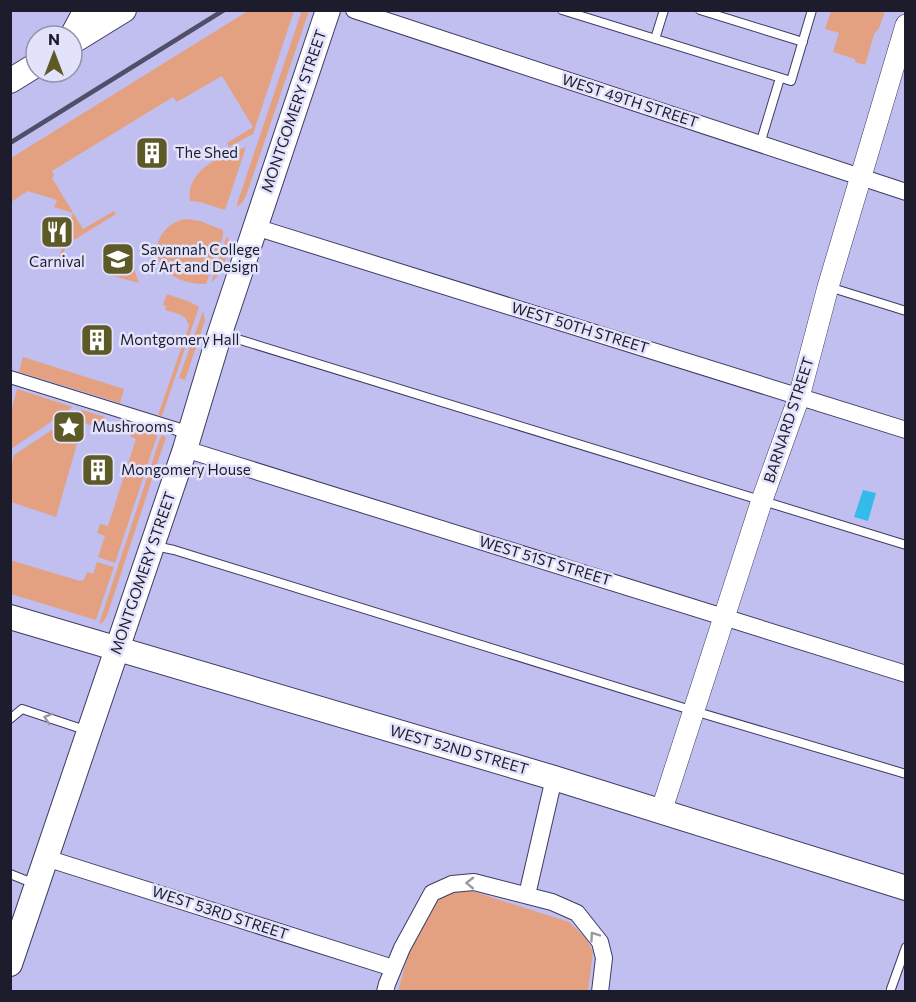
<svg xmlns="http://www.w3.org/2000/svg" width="916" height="1002" viewBox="0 0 916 1002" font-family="Commissioner,sans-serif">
<rect width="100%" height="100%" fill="#c0bfef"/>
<path fill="#e3a182" d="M302,10L309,11L246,196L242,203L237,207V204Z
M248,11H294L253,134L229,147L227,143L253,127L222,76L177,102L173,97L52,171L54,176L52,178L83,229L114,211L116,214L66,245L61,261H58L73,213L54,207L57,200L28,191L11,202V158Z
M831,11H885L879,28L874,34L865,65L855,62V59L833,52L839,33L825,29Z
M246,147L225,210L200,202L190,201C185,170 222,155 246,147Z
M187,219L200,221L223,230V236L206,284C193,284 176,281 167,271C146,252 161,222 187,219Z
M228,237C231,249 222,274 212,282V280L226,238Z
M130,262L132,263L139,283L110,275L114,271Z
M167,294L190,302L199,307L162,416L158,415L189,326C186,313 176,314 165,310L166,306L163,305Z
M203,311L205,320L185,380L179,378Z
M23,357L124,389L120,403L19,372Z
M17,389L73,407L11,449V412Z
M82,410L105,417L102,428L83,423L56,517L11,502V467L14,455Z
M133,425L156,433L157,436L115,563L98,557L105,536L97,533L100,524L108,526L136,439L130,436Z
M162,435L166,437L107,616L103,622L99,624L160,438Z
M10,560L80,581L84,580L87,572L93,574L97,562L114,567L96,620L11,594Z
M472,891L569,922L586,938L593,952L588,991L398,992C407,961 418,901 453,892C458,890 466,891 472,891Z"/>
<path fill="#33bbe9" d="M863,490L876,493L868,521L854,517Z"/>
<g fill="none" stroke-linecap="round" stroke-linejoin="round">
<g stroke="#3e3b64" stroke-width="10">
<path id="service" d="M562,10L791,81L812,10
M700,10L803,42
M655,39L664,10
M760,144L780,78
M829,287L906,311
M221,334L906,545
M155,546L174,550L694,711L906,774
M10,719L22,709L88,731
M10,874L35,884
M891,989L906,947"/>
</g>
<g stroke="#3e3b64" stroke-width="14">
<path id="pedestrian" d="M10,377L190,433"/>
</g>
<g stroke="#3e3b64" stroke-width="18">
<path id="minor" d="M354,10L906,192
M255,227L906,430
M185,449L906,674
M46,858L393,968
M527,895L554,778
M385,992L387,984L402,948L432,893L452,884L474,882L552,902L577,913L600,942L604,958L600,992"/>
</g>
<g stroke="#3e3b64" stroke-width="22">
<path id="tertiary" d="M661,812L762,500L799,397L828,287L906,25"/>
</g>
<g stroke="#3e3b64" stroke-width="26">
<path id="secondary" d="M72,36L86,10
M72,42L124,10
M10,81L36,65
M10,617L554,778L906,888
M10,964L185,449L220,333L328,10"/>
</g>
<use href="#service" stroke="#fff" stroke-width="8"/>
<use href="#pedestrian" stroke="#fff" stroke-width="12"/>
<use href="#minor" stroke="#fff" stroke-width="16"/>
<use href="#tertiary" stroke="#fff" stroke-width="21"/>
<use href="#secondary" stroke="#fff" stroke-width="24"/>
<path stroke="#504f6a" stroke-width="4.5" d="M10,143L224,10"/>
</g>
<defs><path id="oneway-chevron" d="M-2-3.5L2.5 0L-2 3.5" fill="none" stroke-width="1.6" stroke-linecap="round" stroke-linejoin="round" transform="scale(1.5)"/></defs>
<g stroke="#9999a0">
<use href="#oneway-chevron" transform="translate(48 718) rotate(-162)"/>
<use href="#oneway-chevron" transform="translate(470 883) rotate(-179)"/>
<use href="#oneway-chevron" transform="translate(594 936) rotate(-125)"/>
</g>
<defs>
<g id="building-square" transform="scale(1.725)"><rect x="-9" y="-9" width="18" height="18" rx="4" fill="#5d5a27" stroke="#e2e2fb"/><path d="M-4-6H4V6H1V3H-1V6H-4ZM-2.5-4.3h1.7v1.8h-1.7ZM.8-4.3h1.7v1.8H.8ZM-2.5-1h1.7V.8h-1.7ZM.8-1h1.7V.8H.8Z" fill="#fff"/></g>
<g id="restaurant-square" transform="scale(1.725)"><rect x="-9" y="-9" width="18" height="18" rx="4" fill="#5d5a27" stroke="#e2e2fb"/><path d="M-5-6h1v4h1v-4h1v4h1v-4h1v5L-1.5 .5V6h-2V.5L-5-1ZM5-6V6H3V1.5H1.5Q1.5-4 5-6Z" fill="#fff"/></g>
<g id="university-square" transform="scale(1.725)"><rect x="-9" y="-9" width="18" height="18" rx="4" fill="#5d5a27" stroke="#e2e2fb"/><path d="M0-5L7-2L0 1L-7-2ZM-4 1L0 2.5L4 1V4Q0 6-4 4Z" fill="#fff"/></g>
<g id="sight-square" transform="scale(1.725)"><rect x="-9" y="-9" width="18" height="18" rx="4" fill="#5d5a27" stroke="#e2e2fb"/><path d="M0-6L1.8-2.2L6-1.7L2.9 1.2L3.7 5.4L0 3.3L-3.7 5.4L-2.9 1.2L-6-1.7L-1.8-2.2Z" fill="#fff"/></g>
</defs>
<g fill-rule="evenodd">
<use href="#building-square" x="152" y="153"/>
<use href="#restaurant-square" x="57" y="232"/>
<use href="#university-square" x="118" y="259"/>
<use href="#building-square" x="97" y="340"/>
<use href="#sight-square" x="69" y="427"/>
<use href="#building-square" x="98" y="470"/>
</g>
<g text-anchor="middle" stroke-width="5" stroke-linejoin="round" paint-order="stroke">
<g font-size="15" fill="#1d1c2d" stroke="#e2e2fb">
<text transform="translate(630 101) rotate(18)" y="5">WEST 49TH STREET</text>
<text transform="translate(294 111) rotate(-71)" y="5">MONTGOMERY STREET</text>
<text transform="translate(580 328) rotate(17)" y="5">WEST 50TH STREET</text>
<text transform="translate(789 420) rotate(-72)" y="5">BARNARD STREET</text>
<text transform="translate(545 561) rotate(17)" y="5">WEST 51ST STREET</text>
<text transform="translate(143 573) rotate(-71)" y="5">MONTGOMERY STREET</text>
<text transform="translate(459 750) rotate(16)" y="5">WEST 52ND STREET</text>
<text transform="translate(220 913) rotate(18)" y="5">WEST 53RD STREET</text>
</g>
<g font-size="15" fill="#1d1c2d" stroke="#e2e2fb" text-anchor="start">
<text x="175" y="158">The Shed</text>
<text x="141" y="255">Savannah College<tspan x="141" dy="17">of Art and Design</tspan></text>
<text x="57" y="267" text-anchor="middle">Carnival</text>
<text x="120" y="345">Montgomery Hall</text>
<text x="92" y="432">Mushrooms</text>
<text x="121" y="475">Mongomery House</text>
</g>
</g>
<rect width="916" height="1002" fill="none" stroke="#1d1c2d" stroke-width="24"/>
<g transform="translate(54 54)"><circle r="28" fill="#e2e2fb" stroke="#9393a9" stroke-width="1.5"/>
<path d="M0-4.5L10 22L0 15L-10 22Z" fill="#5d5a27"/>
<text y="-9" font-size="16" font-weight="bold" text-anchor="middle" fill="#1d1c2d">N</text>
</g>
</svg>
